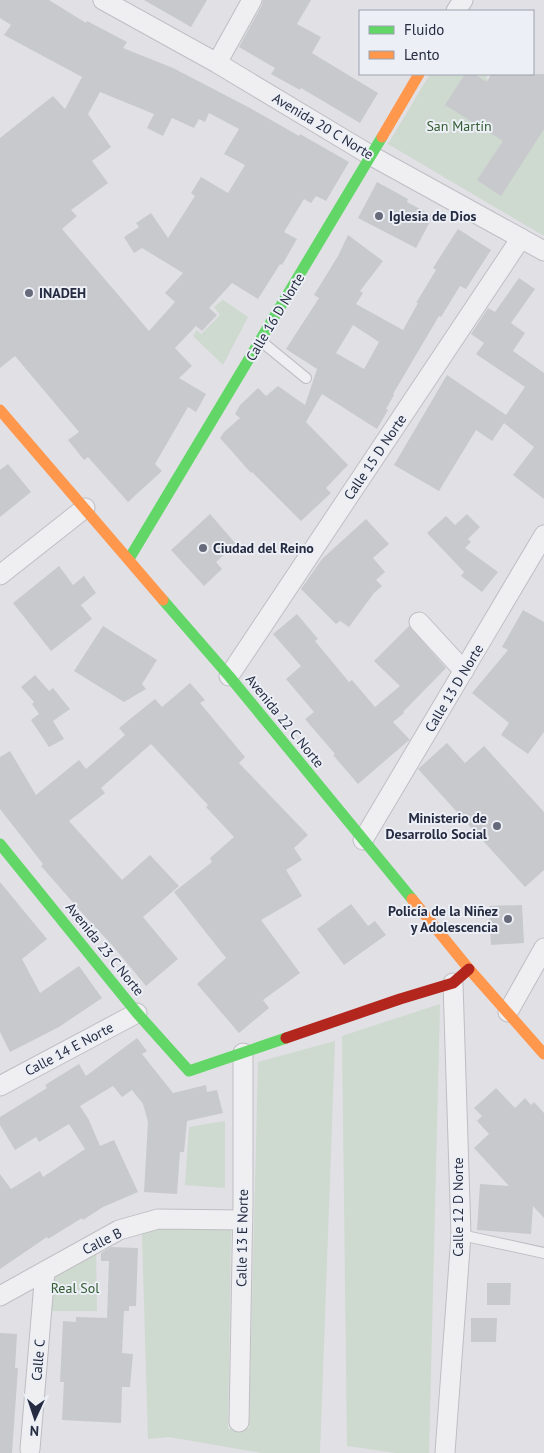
<svg xmlns="http://www.w3.org/2000/svg" width="544" height="1453" viewBox="0 0 544 1453" font-family="'PT Sans',sans-serif">
<rect width="100%" height="100%" fill="#e0e0e5"/>
<path fill="#ced9cf" d="M430,74H488L486,78L544,116V236L388,144Z
M223,300L248,317L223,365L193,336L197,330L201,334L220,315L214,307Z
M440,1004L429,1453H396L347,1446L342,1036Z
M335,1041L320,1453H262L169,1437L148,1439L142,1233L159,1226L231,1228L228,1429L249,1428L258,1062Z
M225,1121V1188L185,1185L189,1127Z
M96,1248L97,1311H52V1271Z"/>
<path fill="#c8c9cd" fill-rule="evenodd" d="M0,0H49L86,23L87,21L127,42L123,48L173,68L250,108L299,136L300,134L349,162L326,201L316,196L311,203L304,199L284,232L297,239L282,265L280,264L258,299L232,283L209,308L217,315L202,331L196,326L175,348L192,366L179,378L206,394L196,412L188,407L155,464L162,471L128,502L88,457L84,460L68,440L79,432L15,356L0,368V138L53,96L65,109L82,77L4,35L11,25L0,18ZM100,92L154,114L147,128L163,136L172,118L194,128L199,119L205,122L209,113L239,129L224,154L245,165L228,193L201,177L191,193L195,196L168,238L151,213L136,223L139,227L124,237L134,253L142,248L183,273L165,293L175,302L149,331L62,229L77,216L71,210L108,183L92,161L111,147L88,114Z
M144,0H207L191,27Z
M263,0H311L297,24L321,37L312,53L378,93L360,123L301,88L300,90L271,74L275,68L239,47L262,5Z
M465,74H474L487,82L491,74H544V129L501,196L477,180L503,141L445,105Z
M377,182L408,199L407,202L433,216L416,248L358,218Z
M458,229L491,250L466,289L460,286L441,317L439,316L393,394L394,395L386,409L388,410L377,429L322,394L306,422L348,465L326,488L331,493L301,521L252,472L251,473L220,438L224,432L240,418L235,414L240,405L258,388L266,396L278,386L305,405L317,369L286,349L319,298L314,295L338,256L348,235L383,261L360,291L363,293L356,304L403,330L418,303H416L436,270L433,268ZM353,325L379,342L364,369L336,353Z
M519,278L535,289L511,323L525,333L513,351L544,373V499L513,475L534,447L504,423L492,441L476,430L439,491L394,465L447,375L506,415L525,387L476,354L484,343L471,334L488,308L495,312Z
M8,464L31,492L0,517V470Z
M210,514L236,544L216,562L222,569L204,586L171,550Z
M467,514L480,527L468,539L471,542L465,548L498,572L482,592L461,576L464,572L427,533L446,516L455,525Z
M366,519L389,544L373,558L385,572L376,580L382,586L374,593L349,627L340,621L336,624L301,589L322,559Z
M59,566L73,585L84,576L96,593L81,605L92,619L51,651L13,603Z
M523,610L544,622V732L528,754L501,735L509,723L472,693L508,650L502,647Z
M297,614L318,639L315,641L349,682L352,680L375,707L400,686L374,661L409,626L446,668L403,712L404,713L393,722L410,740L408,741L358,784L333,755L335,754L305,719L314,712L286,679L301,666L273,634Z
M103,626L157,660L142,684L146,689L124,702L74,671Z
M35,675L49,691L53,688L70,709L53,721L64,739L49,747L31,720L39,714L32,704L34,702L21,687Z
M190,683L205,700L200,703L245,757L239,763L308,835L294,848L302,860L286,870L302,896L261,920L300,973L263,1000L269,1008L239,1033L197,984L226,958L174,892L212,862L210,858L234,837L206,807L208,805L151,744L101,788L105,793L69,821L122,880L150,855L179,886L143,917L178,959L146,986L112,945L84,915L41,866L43,864L0,809V757L10,751L36,795L79,760L86,769L125,735L119,728L155,699L162,707Z
M447,743L465,763L484,746L544,812V870L525,887L418,769Z
M0,882L47,939L22,959L40,993L79,966L102,998L59,1027L10,1052L0,1032Z
M351,904L368,926L375,921L386,935L344,965L317,929Z
M522,905L524,943L491,945L489,906Z
M137,1038L147,1051L142,1054L173,1093L206,1085L207,1092L217,1090L223,1113L187,1121L184,1152H180L177,1194L144,1192L148,1122L143,1104L132,1090L122,1097L113,1086L80,1106L89,1120L100,1146L114,1140L138,1192L103,1207L83,1220L82,1218L48,1239L47,1237L0,1269V1174L11,1189L40,1171L43,1177L85,1149L69,1124L39,1142L36,1137L15,1150L0,1125V1117L47,1088L45,1085L79,1064L86,1076Z
M496,1088L515,1108L525,1098L531,1105L534,1102L544,1113V1218L533,1206L531,1234L477,1230L480,1184L509,1186L474,1148L489,1134L477,1121L482,1116L474,1108Z
M111,1247L138,1248L136,1306H129V1311H124L122,1353L133,1354L130,1387H122L121,1423L62,1420L64,1382H60L63,1321L76,1322V1317L107,1318L109,1261H101V1253Z
M487,1283H511L510,1305H487Z
M471,1318H497L496,1342H471Z
M0,1333L17,1334L15,1368H18L12,1453H0Z"/>
<g fill="none" stroke-linecap="round" stroke-linejoin="round">
<g stroke="#bebec3" stroke-width="12">
<path id="lane" d="M262,342L306,378
M461,1235L544,1253"/>
</g>
<g stroke="#bebec3" stroke-width="21">
<path id="street" d="M103,0L217,63L370,155L544,251
M456,11L463,0
M217,63L252,0
M0,575L85,508
M419,622L464,671
M229,676L521,238
M363,840L544,535
M508,1012L544,948
M0,1086L137,1013
M0,1296L119,1230L158,1219L243,1220
M239,1422L243,1202V1053
M30,1449L45,1271
M445,1453L461,1235L453,983"/>
</g>
<use href="#lane" stroke="#efeff2" stroke-width="10"/>
<use href="#street" stroke="#efeff2" stroke-width="19"/>
<path stroke="#63d668" stroke-width="11" d="M129,559L382,137
M163,600L229,676L412,899
M0,844L137,1013L189,1071L286,1038"/>
<path stroke="#ff974d" stroke-width="11" d="M382,137L419,74
M0,410L163,600
M412,899L469,969L544,1054"/>
<path stroke="#b3261e" stroke-width="11" d="M286,1038L400,999L453,983L469,969"/>
</g>
<g fill="#666a7a" stroke="#eceff6" stroke-width="2">
<circle cx="379" cy="216" r="5"/>
<circle cx="29" cy="293" r="5"/>
<circle cx="203" cy="548" r="5"/>
<circle cx="497" cy="826" r="5"/>
<circle cx="508" cy="919" r="5"/>
</g>
<g text-anchor="middle" stroke-width="4" stroke-linejoin="round" paint-order="stroke">
<g font-size="14" fill="#252b40" stroke="#eceff6">
<text transform="translate(323 126) rotate(31)" y="5">Avenida 20 C Norte</text>
<text transform="translate(275 317) rotate(-59)" y="5">Calle 16 D Norte</text>
<text transform="translate(375 457) rotate(-56)" y="5">Calle 15 D Norte</text>
<text transform="translate(454 688) rotate(-59)" y="5">Calle 13 D Norte</text>
<text transform="translate(285 721) rotate(51)" y="5">Avenida 22 C Norte</text>
<text transform="translate(105 949) rotate(51)" y="5">Avenida 23 C Norte</text>
<text transform="translate(69 1049) rotate(-28)" y="5">Calle 14 E Norte</text>
<text transform="translate(458 1207) rotate(-90)" y="5">Calle 12 D Norte</text>
<text transform="translate(242 1238) rotate(-89)" y="5">Calle 13 E Norte</text>
<text transform="translate(102 1241) rotate(-27)" y="5">Calle B</text>
<text transform="translate(38 1360) rotate(-85)" y="5">Calle C</text>
</g>
<g font-size="14" fill="#335c32" stroke="#eceff6">
<text x="459" y="131">San Martín</text>
<text x="75" y="1293">Real Sol</text>
</g>
<g font-size="14" font-weight="bold" fill="#252b40" stroke="#eceff6" text-anchor="start">
<text x="389" y="221">Iglesia de Dios</text>
<text x="39" y="298">INADEH</text>
<text x="213" y="553">Ciudad del Reino</text>
<text x="487" y="823" text-anchor="end">Ministerio de<tspan x="487" dy="16">Desarrollo Social</tspan></text>
<text x="498" y="916" text-anchor="end">Policía de la Niñez<tspan x="498" dy="16">y Adolescencia</tspan></text>
</g>
</g>
<rect x="359" y="10" width="175" height="65" fill="#eceff6" stroke="#9ca1ad"/>
<rect x="369" y="26" width="25" height="8" fill="#63d668" stroke="#9ca1ad"/>
<text x="404" y="35" font-size="15" fill="#252b40">Fluido</text>
<rect x="369" y="51" width="25" height="8" fill="#ff974d" stroke="#9ca1ad"/>
<text x="404" y="60" font-size="15" fill="#252b40">Lento</text>
<g transform="translate(35 1418) rotate(183)" stroke="#eceff6" stroke-width="4" paint-order="stroke">
<path d="M0-4L9 19L0 12L-9 19Z" fill="#252b40"/>
<text y="-8" font-size="14" font-weight="bold" text-anchor="middle" fill="#252b40">N</text>
</g>
</svg>
